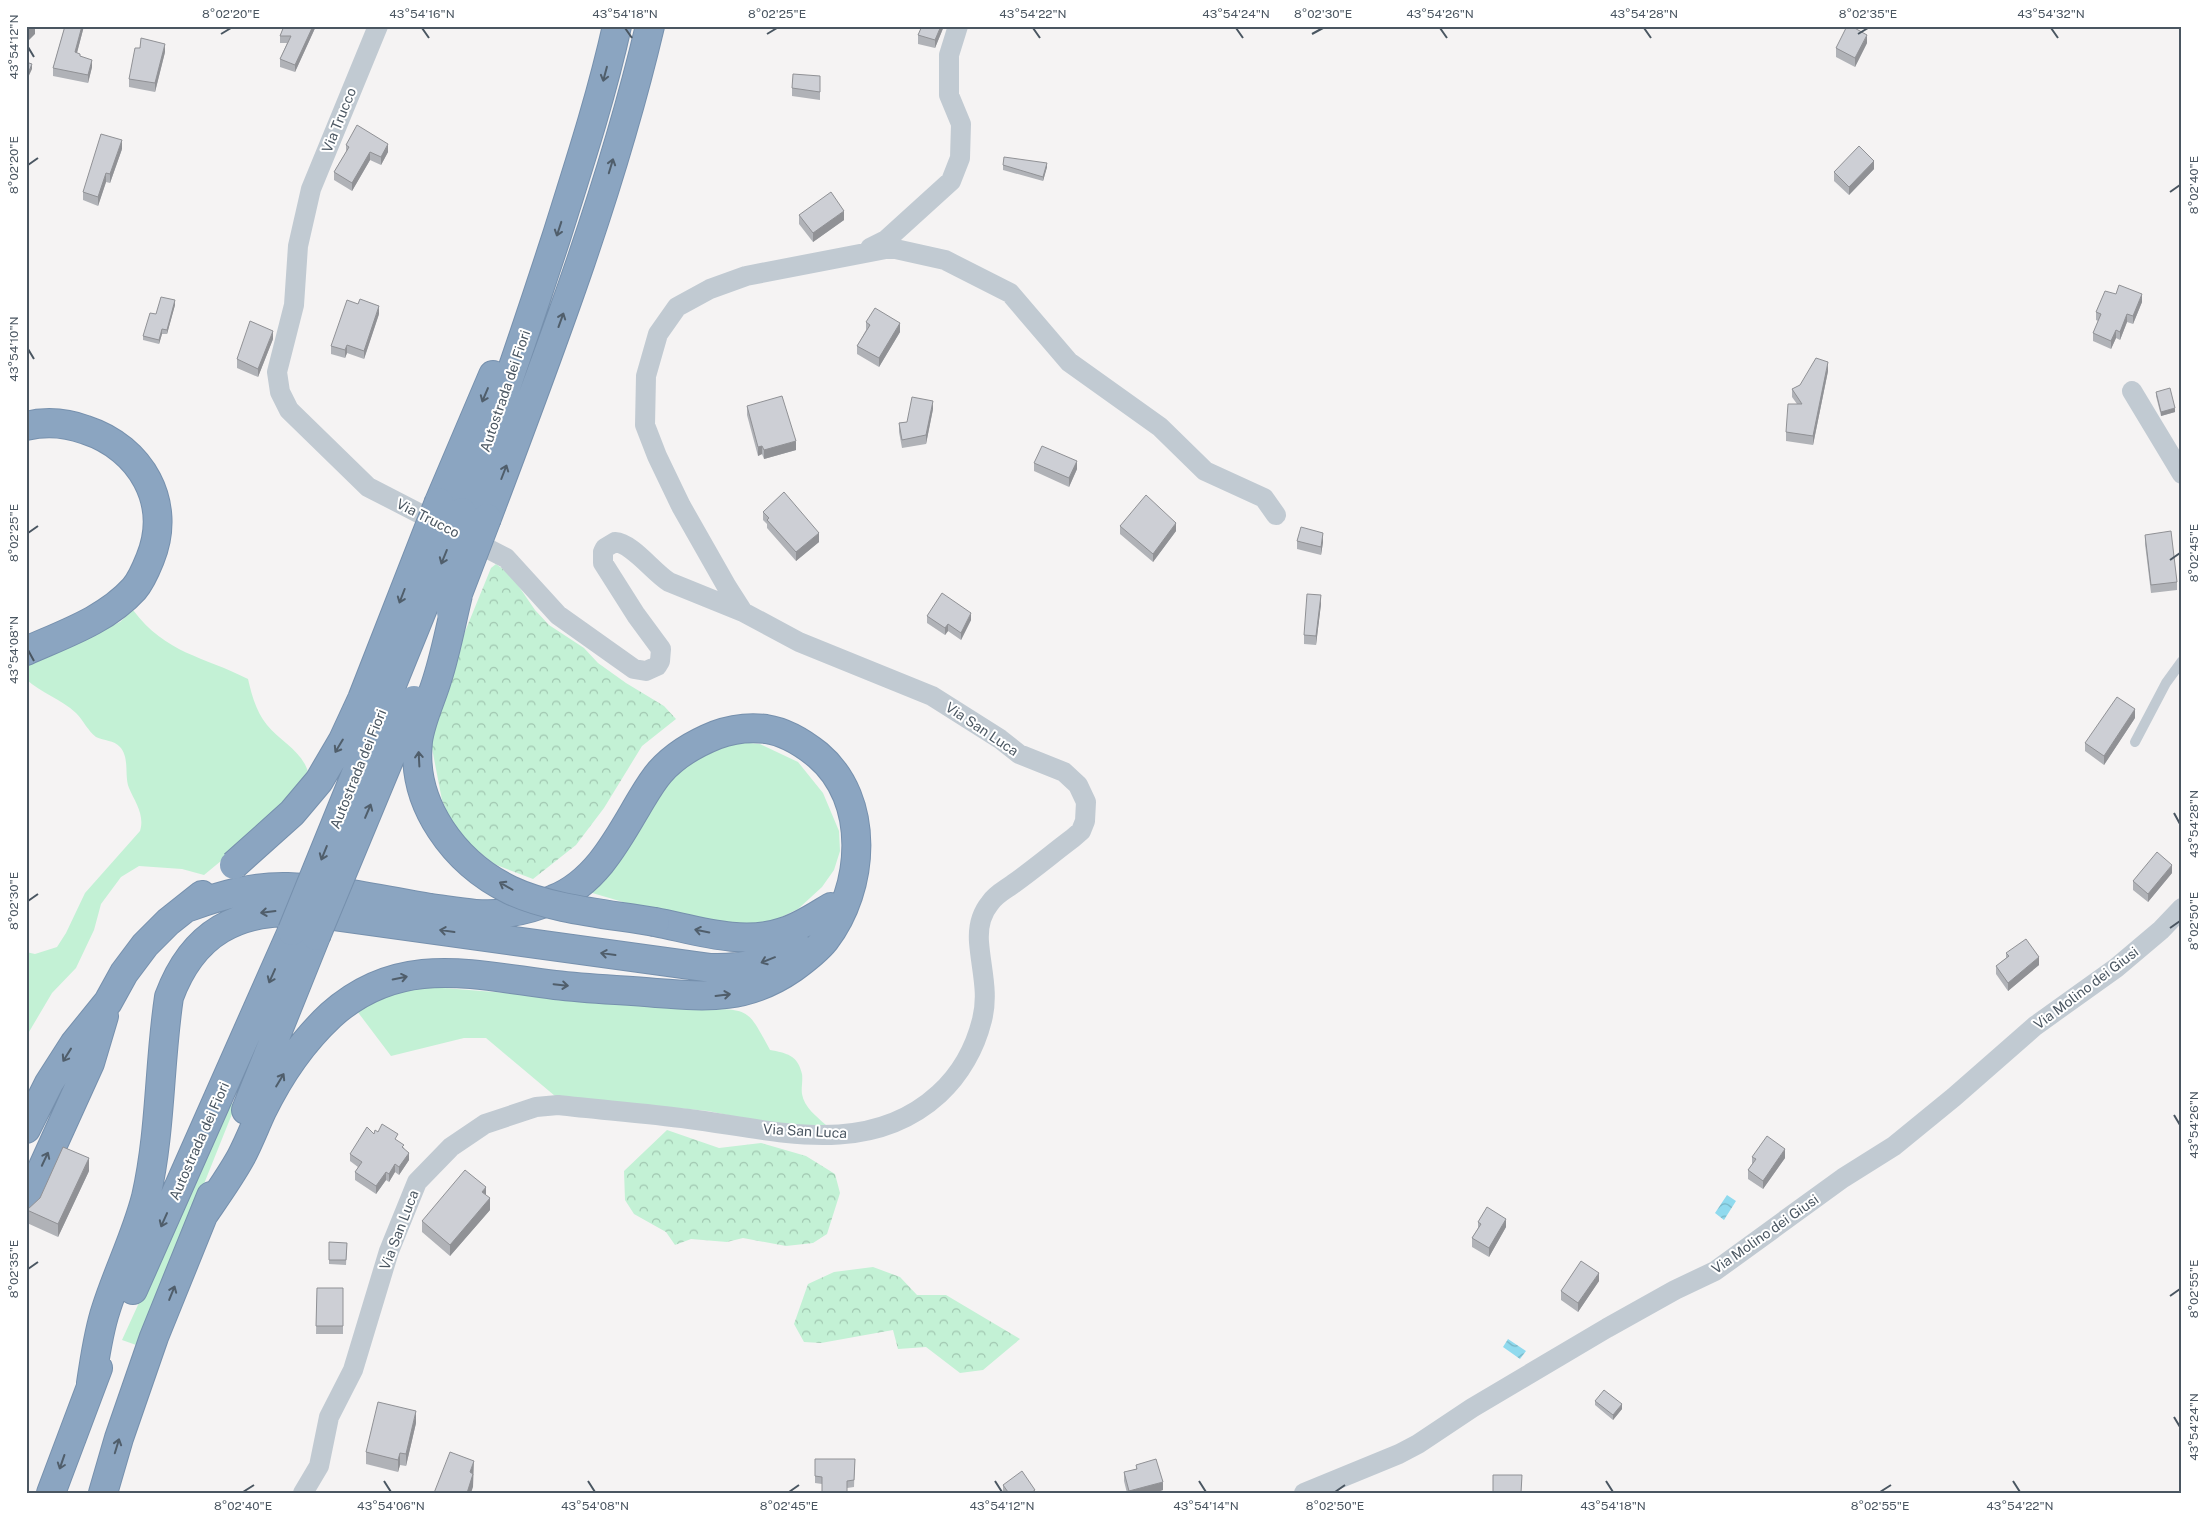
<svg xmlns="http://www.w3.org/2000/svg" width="2208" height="1519" viewBox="0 0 2208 1519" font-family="'Public Sans',sans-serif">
<defs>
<pattern id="forest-crowns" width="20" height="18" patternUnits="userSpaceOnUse" patternTransform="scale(1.25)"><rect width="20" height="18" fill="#c3f1d5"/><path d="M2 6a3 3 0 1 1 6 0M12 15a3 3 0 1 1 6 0" fill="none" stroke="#a0c6b0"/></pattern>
<pattern id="water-waves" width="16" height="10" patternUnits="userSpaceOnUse" patternTransform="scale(1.25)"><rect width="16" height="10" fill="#90daee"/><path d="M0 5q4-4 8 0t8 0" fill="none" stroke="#78b4c4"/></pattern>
</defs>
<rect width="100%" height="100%" fill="#f5f3f3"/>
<path fill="#c3f1d5" d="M133,610C166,654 203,656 248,679C252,696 256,711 267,725C280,741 302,751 308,772L293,798L261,828L204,875L182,869L139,866L121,877L101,904L94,930L76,968L52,993L26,1037V952L35,954L57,947L66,933L85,893L140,831C145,815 135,802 129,788C124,776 130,758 120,747C114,740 104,741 96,737C88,731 83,720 76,713C61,699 41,693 26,679V666L120,622Z
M739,742L760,744L798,762L823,793L839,831L840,851L834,870L822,887L798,909L773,921L751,926H723L650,910L589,892L620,858L675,774L703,750Z
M431,987L704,1009C751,1009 748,1010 770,1050C786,1053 798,1055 802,1074C803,1081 801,1088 802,1094C804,1107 817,1117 826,1125L817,1130L752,1120L708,1111L555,1096L486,1038H464L391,1056L357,1011C376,994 406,991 431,987Z
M230,1103L236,1104L139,1346L122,1340Z"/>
<path fill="url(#forest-crowns)" d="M496,564L511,575L535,610L549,625L584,648L598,663L626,683L664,706L676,719L642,746L604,808L576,845L533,879L494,864L461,837L450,819L442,800L430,738L462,639L491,568Z
M667,1130L719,1148L761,1143L806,1156L835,1174L840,1193L827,1234L813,1243L786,1246L743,1238L727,1242L691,1239L675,1245L666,1232L634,1214L625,1200L624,1171Z
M873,1267L900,1277L917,1295H946L1020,1339L983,1370L960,1373L926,1347L898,1349L893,1330L821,1343L804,1342L794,1324L808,1284L834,1272Z"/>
<path fill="url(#water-waves)" d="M1727,1195L1736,1201L1724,1220L1715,1213Z
M1508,1339L1526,1351L1520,1359L1503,1347Z"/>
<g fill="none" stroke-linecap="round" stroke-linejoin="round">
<g stroke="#7690ad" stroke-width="30">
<path id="highway" d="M26,426C46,421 67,423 86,430C141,448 173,503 150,559C146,569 141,581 134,589C106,620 64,634 26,651
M439,502L493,375
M462,512C495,421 526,330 556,238C578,168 601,98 617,26
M487,518C548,356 610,195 650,26
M189,907C222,895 253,886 288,887C335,889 383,900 430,908C454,911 481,917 505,913C522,911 539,906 554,899C597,882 619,837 641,800C647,790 653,780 660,772C675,755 696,743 716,735C732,729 749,727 766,729C786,732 802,742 818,755C871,800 865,888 825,940C817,950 804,960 793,968C747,1000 709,997 656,993C622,990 589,989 555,985C473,975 400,953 331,1015C302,1042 279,1076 262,1111C255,1126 249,1142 241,1157C230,1177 217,1195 204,1214
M655,922C696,930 742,946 783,932C800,927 816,916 831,907
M246,1110L316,936
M26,1129L49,1083L74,1044L108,1002L124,973L145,945L168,922L202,895
M26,1204L90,1063L104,1016
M133,1290L292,931
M91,1383C95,1358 98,1333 106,1309C118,1271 136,1236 146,1197C161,1131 159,1063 169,997C193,932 238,909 304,912L711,968C743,969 769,963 796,945
M51,1493L98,1368
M103,1493L119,1438L154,1337L211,1196"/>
</g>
<path stroke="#c1cad2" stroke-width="10" d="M2135,742L2166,683L2182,661"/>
<path stroke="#c1cad2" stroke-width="20" d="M870,248L886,240L951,181L960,158L961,124L949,95V55L958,26
M2132,391L2182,474
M743,612L727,587L681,506L657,456L645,425L646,376L658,334L677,307L710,289L746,276L891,248L945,260L1010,293L1069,362L1160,427L1205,471L1264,498L1276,515
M303,1493L319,1466L329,1417L353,1370L389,1251L417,1182L451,1147L485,1124L536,1107L558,1105C601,1110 646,1113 689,1119C774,1130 868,1159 939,1094C960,1075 975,1048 982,1020C989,993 981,969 979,942C978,928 981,914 990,903C996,894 1005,890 1013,884C1034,869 1053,853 1073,838L1081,831L1085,821L1086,802L1078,785L1064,772L1019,754L1000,739L932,696L799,642L743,612L669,582C653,572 632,543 615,542L605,548L603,552V563L636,615L661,649L660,661L657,666L646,671L634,669L558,615L506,558L368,487L289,410L280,392L277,372L294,305L298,246L311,189L378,26
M1304,1493L1399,1454L1418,1444L1472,1408L1607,1328L1675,1290L1715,1271L1843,1178L1894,1146L1954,1097L2035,1026L2116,968L2161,930L2182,908"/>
<use href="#highway" stroke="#8ba5c1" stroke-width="28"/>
<g stroke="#7690ad" stroke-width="30" stroke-linecap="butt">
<path id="highway-bridge" d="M458,595C451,624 446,652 437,680C431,700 421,720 418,741C411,805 455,863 510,890C552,910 609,914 655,922
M451,612L487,518
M234,865L292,813L319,781L343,740L362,699L439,502
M292,931L462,512
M316,936L414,700"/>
</g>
<use href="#highway-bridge" stroke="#8ba5c1" stroke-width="28"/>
</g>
<path fill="#b0b2b7" d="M65,26H84L77,53L92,67L88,83L53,76V68Z
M284,26H316L295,72L280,67V59L287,43H280V36Z
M944,26L935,48L918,44V35Z
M1867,43L1855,67L1836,57V48Z
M165,52L155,92L129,87V79Z
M820,76V100L792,96V88Z
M346,145L388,152L381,165L370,160L352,191L334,180V172L346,152Z
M122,149L110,183L106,182L98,206L83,200V192Z
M1003,165L1047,167L1043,181L1003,170Z
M1874,169L1849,195L1834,181V172Z
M799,215L844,220L813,242L799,224Z
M2116,294L2142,302L2133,324L2127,322L2120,340L2116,338L2111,349L2093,341V333L2098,321L2096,320V312Z
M175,305L167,334H162L159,344L143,340V336L156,314Z
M379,314L364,359L347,353L345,358L331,354V346Z
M866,322L900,332L879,367L857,354V346L866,330Z
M273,339L258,377L237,368V359Z
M1828,371L1813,445L1786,441V432L1797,404L1792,397V389Z
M2156,392L2175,412L2161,416L2156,396Z
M747,406L796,450L764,459L762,454L758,456L747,415Z
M933,409L926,444L902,448L899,432V423L907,422Z
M1034,463L1077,469L1069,487L1034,471Z
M763,512L819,542L796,561L767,528V524L763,520Z
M1120,526L1176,531L1153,562L1120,534Z
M2145,535L2177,582V590L2151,593L2145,544Z
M1297,541L1323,542L1321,555L1297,549Z
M1321,604L1316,645L1304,644V635Z
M927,616L971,620L961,640L948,631L945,635L927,623Z
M2135,718L2104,765L2085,751V743Z
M2172,873L2148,902L2133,890V881Z
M2006,953L2039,965L2008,991L1996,974V966L2006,958Z
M378,1132L398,1141L404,1148L409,1160L399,1175L395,1172L389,1182L386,1180L376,1194L355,1180V1172L358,1167L350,1161V1154L374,1134Z
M1752,1157L1785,1158L1763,1189L1748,1179V1170L1752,1164Z
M89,1171L58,1237L27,1223V1210Z
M486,1195L490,1210L450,1256L422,1232V1221Z
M1478,1222L1506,1227L1489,1257L1472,1247V1238L1478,1228Z
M347,1243L346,1265L329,1264V1260Z
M1599,1281L1578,1312L1561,1300V1291Z
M317,1288H343V1334H316Z
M1595,1401L1622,1409L1613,1420L1595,1405Z
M416,1423L406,1466L400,1465L398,1472L366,1464V1452Z
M815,1459H855L854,1487L847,1488V1493H822V1484L815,1483Z
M1136,1465L1163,1490L1154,1493H1127L1124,1481V1472L1136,1469Z
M1003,1485L1031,1493H1003Z"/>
<path fill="#909195" d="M31,26H35V34L26,43V32Z
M82,26H84L75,60V52Z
M313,26H316L295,72V65Z
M941,26H944L935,48V40Z
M1867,35V43L1855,67V58Z
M165,44V52L155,92V83Z
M92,60V67L88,83V75Z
M32,64V69L26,82V78Z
M122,140V149L110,183V174Z
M388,144V152L381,165V157Z
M370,152V160L352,191V183Z
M1874,161V169L1849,195V187Z
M1047,163V167L1043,181V177Z
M106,173V182L98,206V197Z
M844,211V220L813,242V233Z
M2142,294V302L2133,324V316Z
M175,300V305L167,334V330Z
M379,306V314L364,359V351Z
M2127,314V322L2120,340V332Z
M900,323V332L879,367V358Z
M162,329V334L159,344V340Z
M2116,330V338L2111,349V341Z
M273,331V339L258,377V369Z
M347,345V353L345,358V350Z
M1828,362V371L1813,445V436Z
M933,401V409L926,444V435Z
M2175,408V412L2161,416V412Z
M796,441V450L764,459V450Z
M762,446V454L758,456V447Z
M1077,461V469L1069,487V478Z
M1176,523V531L1153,562V554Z
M819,533V542L796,561V552Z
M1323,533V542L1321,555V547Z
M1321,595V604L1316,645V636Z
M971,613V620L961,640V633Z
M948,624V631L945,635V628Z
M2135,709V718L2104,765V756Z
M2172,865V873L2148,902V894Z
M2039,957V965L2008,991V983Z
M1785,1149V1158L1763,1189V1181Z
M409,1153V1160L399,1175V1167Z
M89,1158V1171L58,1237V1224Z
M395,1164V1172L389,1182V1174Z
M386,1172V1180L376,1194V1186Z
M486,1187V1199L482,1192Z
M490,1198V1210L450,1256V1245Z
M1506,1219V1227L1489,1257V1248Z
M1599,1273V1281L1578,1312V1303Z
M1622,1404V1409L1613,1420V1415Z
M416,1411V1423L406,1466V1454Z
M400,1453V1465L398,1472V1460Z
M474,1461L473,1487L471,1493H467L470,1472Z
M1163,1482V1490L1154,1493H1129V1491Z"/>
<path fill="#cdcfd5" stroke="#909195" d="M26,26H31L26,32Z
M65,26H82L75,52L80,54V56L92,60L88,75L53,68Z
M284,26H313L295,65L280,59L291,36H280Z
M922,26H941L935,40L918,35Z
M1847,26H1851L1867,35L1855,58L1836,48Z
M141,38L165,44L155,83L129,79L135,48H140Z
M26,62L32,64L26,78Z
M793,74L820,76V92L792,88Z
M357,125L388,144L381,157L370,152L352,183L334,172L349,147L346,145Z
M101,134L122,140L110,174L106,173L98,197L83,192Z
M1859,146L1874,161L1849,187L1834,172Z
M1004,157L1047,163L1043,177L1003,165Z
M831,192L844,211L813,233L799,215Z
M2119,285L2142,294L2133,316L2127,314L2120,332L2116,330L2111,341L2093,333L2101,314L2096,312L2105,291L2116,294Z
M161,297L175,300L167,330L162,329L159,340L143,336L150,313L156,314Z
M360,299L379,306L364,351L347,345L345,350L331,346L347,300L358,304Z
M875,308L900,323L879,358L857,346L870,325L866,322Z
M250,321L273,331L258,369L237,359Z
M1816,358L1828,362L1813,436L1786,432L1788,404H1802L1792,389L1800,385Z
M2170,388L2175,408L2161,412L2156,392Z
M782,396L796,441L764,450L762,446L758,447L747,406Z
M912,397L933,401L926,435L902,440L899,423L907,422Z
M1042,446L1077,461L1069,478L1034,463Z
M784,492L819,533L796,552L767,520L769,518L763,512Z
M1146,495L1176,523L1153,554L1120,526Z
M1301,527L1323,533L1321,547L1297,541Z
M2171,531L2177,582L2151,585L2145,535Z
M942,593L971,613L961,633L948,624L945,628L927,616Z
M1307,594L1321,595L1316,636L1304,635Z
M2117,697L2135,709L2104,756L2085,743Z
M2157,852L2172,865L2148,894L2133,881Z
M2026,939L2039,957L2008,983L1996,966L2009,956L2006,953Z
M382,1124L398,1134L395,1139L404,1145L402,1147L409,1153L399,1167L395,1164L389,1174L386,1172L376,1186L355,1172L362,1162L350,1154L367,1127L374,1134L375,1130L378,1132Z
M1767,1136L1785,1149L1763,1181L1748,1170L1756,1159L1752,1157Z
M63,1147L89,1158L58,1224L27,1210L40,1198Z
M465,1170L486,1187L482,1192L490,1198L450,1245L422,1221Z
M1487,1207L1506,1219L1489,1248L1472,1238L1481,1224L1478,1222Z
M329,1242L347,1243L346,1260H329Z
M1581,1261L1599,1273L1578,1303L1561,1291Z
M317,1288H343V1326H316Z
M1604,1390L1622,1404L1613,1415L1595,1401Z
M378,1402L416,1411L406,1454L400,1453L398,1460L366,1452Z
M450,1452L474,1461L470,1472L473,1474L467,1493H434Z
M815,1459H855L854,1480L847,1481V1492H822V1477L815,1476Z
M1156,1459L1163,1482L1129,1491L1124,1472L1137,1469L1136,1465Z
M1022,1471L1035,1490L1031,1493H1007L1008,1492L1003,1485Z
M1493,1475H1522L1521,1493L1493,1492Z"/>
<defs><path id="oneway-shaft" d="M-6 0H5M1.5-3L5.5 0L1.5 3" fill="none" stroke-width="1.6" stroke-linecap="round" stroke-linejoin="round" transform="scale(1.25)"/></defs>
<g stroke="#505e6b">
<use href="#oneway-shaft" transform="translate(605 74) rotate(105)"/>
<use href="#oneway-shaft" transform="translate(611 166) rotate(-73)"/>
<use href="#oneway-shaft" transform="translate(559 229) rotate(108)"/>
<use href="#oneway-shaft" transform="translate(561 320) rotate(-70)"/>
<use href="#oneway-shaft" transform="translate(485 395) rotate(113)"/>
<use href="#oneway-shaft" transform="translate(504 472) rotate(-69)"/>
<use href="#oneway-shaft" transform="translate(444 557) rotate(112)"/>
<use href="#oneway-shaft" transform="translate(402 596) rotate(111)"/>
<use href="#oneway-shaft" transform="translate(339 746) rotate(121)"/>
<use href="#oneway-shaft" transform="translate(419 759) rotate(-93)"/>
<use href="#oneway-shaft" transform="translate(368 811) rotate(-67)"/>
<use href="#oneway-shaft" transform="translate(324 853) rotate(112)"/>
<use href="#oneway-shaft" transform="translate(506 886) rotate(-150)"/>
<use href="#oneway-shaft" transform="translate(268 912) rotate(173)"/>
<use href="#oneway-shaft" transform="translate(447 931) rotate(-172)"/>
<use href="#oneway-shaft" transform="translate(702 931) rotate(-169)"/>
<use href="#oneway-shaft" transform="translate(608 954) rotate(-172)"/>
<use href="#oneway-shaft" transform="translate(768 960) rotate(158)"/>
<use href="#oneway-shaft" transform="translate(272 976) rotate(114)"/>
<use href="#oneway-shaft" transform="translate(400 978) rotate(-12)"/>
<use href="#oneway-shaft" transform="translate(561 985) rotate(6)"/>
<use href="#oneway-shaft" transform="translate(723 995) rotate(-7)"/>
<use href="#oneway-shaft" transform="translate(67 1055) rotate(122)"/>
<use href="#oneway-shaft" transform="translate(280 1080) rotate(-59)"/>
<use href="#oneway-shaft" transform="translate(45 1159) rotate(-65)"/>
<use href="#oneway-shaft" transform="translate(164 1220) rotate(114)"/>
<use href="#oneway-shaft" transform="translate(172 1293) rotate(-68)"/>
<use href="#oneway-shaft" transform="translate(117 1446) rotate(-73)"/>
<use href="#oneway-shaft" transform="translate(62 1462) rotate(109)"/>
</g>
<path fill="none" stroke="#4a5661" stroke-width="2" d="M422,28L429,38M625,28L632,38M1033,28L1040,38M1236,28L1243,38M1440,28L1447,38M1644,28L1651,38M2051,28L2058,38M221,34L231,28M767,34L777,28M1312,34L1323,28M1858,34L1868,28M28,47L34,57M28,165L38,158M2170,192L2180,185M28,349L34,359M28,533L38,526M2170,560L2180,553M28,650L34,661M2174,813L2180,824M28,901L38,894M2170,928L2180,921M2174,1115L2180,1125M28,1269L38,1262M2170,1296L2180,1289M2174,1417L2180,1427M384,1481L391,1492M588,1481L595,1492M995,1481L1002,1492M1199,1481L1206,1492M1606,1481L1613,1492M2013,1481L2020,1492M243,1492L254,1485M789,1492L799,1485M1335,1492L1345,1485M1880,1492L1891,1485"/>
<g text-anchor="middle" stroke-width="4" stroke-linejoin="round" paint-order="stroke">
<g font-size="14" fill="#4a5661" stroke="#fff">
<text transform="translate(339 120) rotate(-68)" y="5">Via Trucco</text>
<text transform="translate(505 391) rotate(-71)" y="5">Autostrada dei Fiori</text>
<text transform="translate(428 518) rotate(27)" y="5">Via Trucco</text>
<text transform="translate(982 729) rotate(34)" y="5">Via San Luca</text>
<text transform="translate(358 769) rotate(-68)" y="5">Autostrada dei Fiori</text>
<text transform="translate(2086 988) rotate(-37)" y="5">Via Molino dei Giusi</text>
<text transform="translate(805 1131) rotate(3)" y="5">Via San Luca</text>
<text transform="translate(199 1141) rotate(-66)" y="5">Autostrada dei Fiori</text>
<text transform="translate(399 1230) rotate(-69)" y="5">Via San Luca</text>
<text transform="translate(1765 1234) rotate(-35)" y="5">Via Molino dei Giusi</text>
</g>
</g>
<rect width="2208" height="1519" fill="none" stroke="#ffffff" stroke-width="55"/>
<rect x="28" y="28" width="2152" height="1464" fill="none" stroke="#4a5661" stroke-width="2"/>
<g font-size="12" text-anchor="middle" fill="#4a5661">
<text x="231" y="18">8°02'20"E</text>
<text x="422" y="18">43°54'16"N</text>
<text x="625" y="18">43°54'18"N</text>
<text x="777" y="18">8°02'25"E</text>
<text x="1033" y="18">43°54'22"N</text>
<text x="1236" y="18">43°54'24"N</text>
<text x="1323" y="18">8°02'30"E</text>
<text x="1440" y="18">43°54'26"N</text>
<text x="1644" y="18">43°54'28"N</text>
<text x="1868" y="18">8°02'35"E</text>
<text x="2051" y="18">43°54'32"N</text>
<text transform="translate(14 47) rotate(-90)" y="4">43°54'12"N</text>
<text transform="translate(14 165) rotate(-90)" y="4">8°02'20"E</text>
<text transform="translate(2194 185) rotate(-90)" y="4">8°02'40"E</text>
<text transform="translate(14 349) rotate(-90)" y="4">43°54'10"N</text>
<text transform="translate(14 533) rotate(-90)" y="4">8°02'25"E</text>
<text transform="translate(2194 553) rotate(-90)" y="4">8°02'45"E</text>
<text transform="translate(14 650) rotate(-90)" y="4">43°54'08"N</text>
<text transform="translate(2194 824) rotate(-90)" y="4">43°54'28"N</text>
<text transform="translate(14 901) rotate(-90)" y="4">8°02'30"E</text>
<text transform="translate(2194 921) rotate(-90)" y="4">8°02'50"E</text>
<text transform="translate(2194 1125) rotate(-90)" y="4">43°54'26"N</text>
<text transform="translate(14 1269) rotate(-90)" y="4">8°02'35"E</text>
<text transform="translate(2194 1289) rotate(-90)" y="4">8°02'55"E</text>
<text transform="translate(2194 1427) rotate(-90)" y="4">43°54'24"N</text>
<text x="243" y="1510">8°02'40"E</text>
<text x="391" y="1510">43°54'06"N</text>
<text x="595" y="1510">43°54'08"N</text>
<text x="789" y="1510">8°02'45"E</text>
<text x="1002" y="1510">43°54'12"N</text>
<text x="1206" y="1510">43°54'14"N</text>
<text x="1335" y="1510">8°02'50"E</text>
<text x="1613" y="1510">43°54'18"N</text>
<text x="1880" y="1510">8°02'55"E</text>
<text x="2020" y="1510">43°54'22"N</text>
</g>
</svg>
